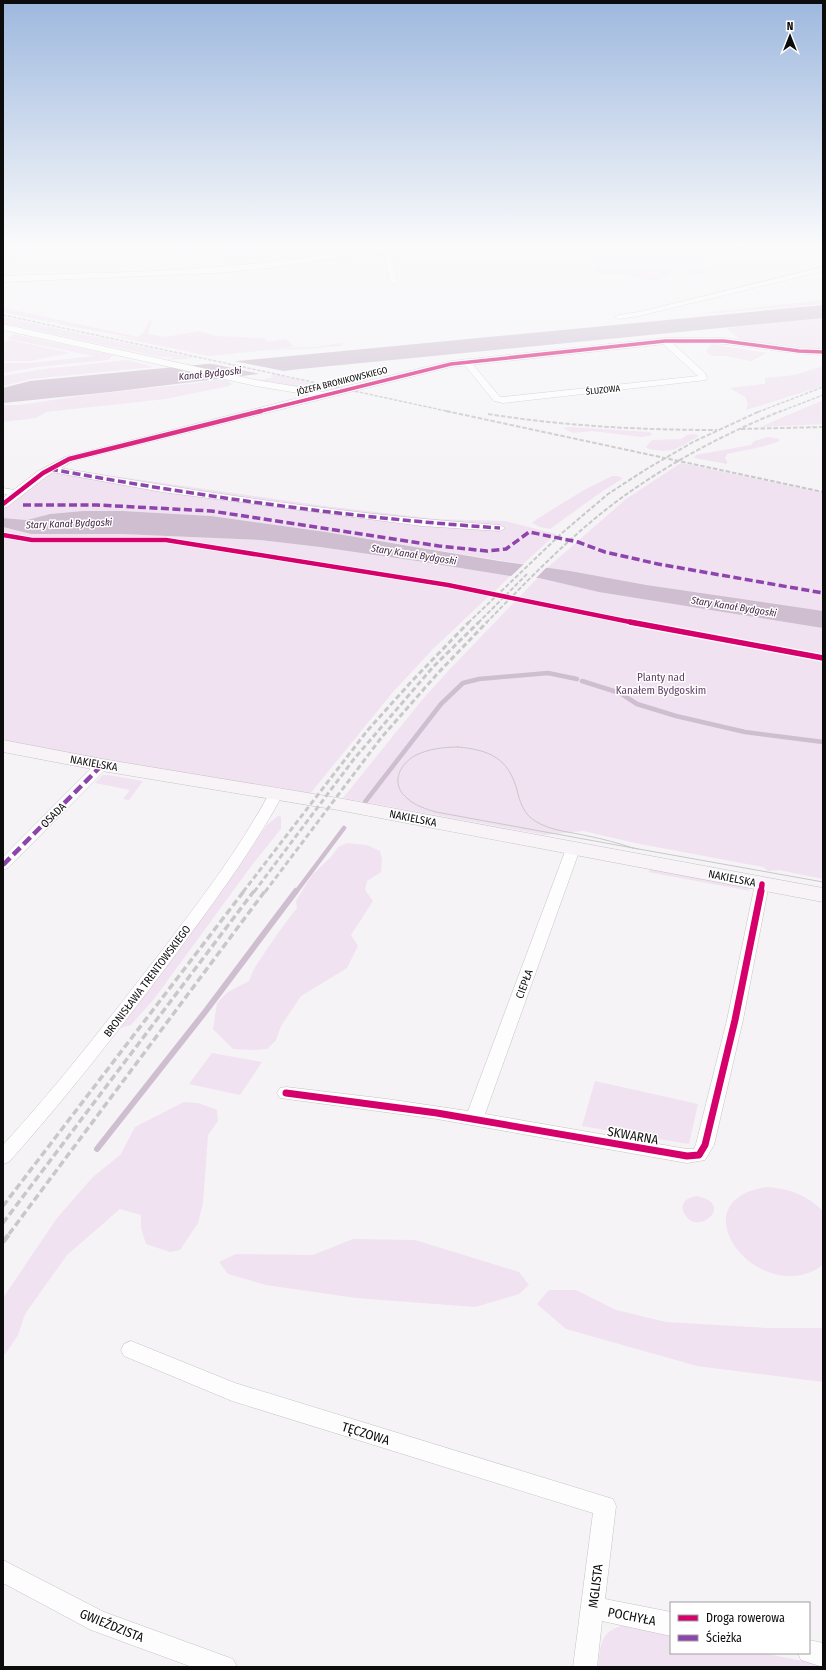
<svg xmlns="http://www.w3.org/2000/svg" width="826" height="1670" viewBox="0 0 826 1670" font-family="'Fira Sans Condensed',sans-serif">
<rect width="100%" height="100%" fill="#f5f3f6"/>
<path fill="#f0e2f0" d="M117,245H263V251L266,255L259,257L224,259L221,257L224,254L208,250H197L198,254C192,260 183,257 175,254V252L138,255L129,254L139,249H119Z
M52,246L59,248L3,263V247L20,249Z
M661,252C671,254 689,257 698,262C704,266 702,268 711,271L708,274L690,276L685,274L686,271C672,267 668,278 657,280C644,282 632,275 619,274C610,274 603,275 594,272L593,269L598,265L599,262L593,258V256C609,252 623,258 639,257C646,257 653,253 661,252Z
M823,300V304L704,314L712,312Z
M3,308L138,337L144,332L150,320L152,321L148,334L166,337L198,331L216,336L260,338L265,339L268,342L286,339L294,347L267,349L315,347L341,343V346L303,349L267,350L209,356L113,336L141,339L58,324L59,322H49L3,312Z
M3,317L195,358L165,360L174,357H160L3,323Z
M823,318V350L741,340L726,328Z
M14,334L112,355V356L110,359L107,360L37,367L3,373V363H31L94,356L9,339L8,337Z
M10,340L15,341L70,353L30,361H3V343Z
M711,344L767,353L751,361L726,356H712L706,352Z
M128,360L154,367L31,379L3,386V376L44,369Z
M823,366V386L746,410L748,404L745,397L730,388L765,384V378L794,375Z
M274,374L339,389L321,390L300,386L293,387L248,378L262,380L273,377L270,376Z
M216,379L227,380L232,384L229,386L165,399L46,412L35,418L3,422V405H19L79,396L197,383Z
M823,400V424L760,427Z
M569,427L650,432L652,435L642,437L592,431L573,433L563,428Z
M695,434L699,436C677,448 675,454 649,449L646,447L652,440L681,439L687,435Z
M768,437L779,439L780,441L765,446L727,454L725,458L727,461V464L694,458L696,455L751,445L754,441Z
M681,463L823,493V879L779,870L768,871L763,867L640,844L583,831L545,835L343,798L422,700L451,668L547,568L626,499Z
M71,470L325,506L436,519L505,521L556,534L523,564L326,532L211,516L123,511H83L50,514L27,520L3,518V504L46,471Z
M612,476H617L623,478L597,495L550,529L540,527L532,523L537,519L584,490Z
M3,527L31,534H121L260,540L320,547L417,561L510,576L494,592L480,590L483,593L490,595L432,650L393,692L309,795L3,742Z
M103,775H108L143,781L129,800L123,799L130,790L95,783Z
M278,816L281,817V829L252,865L154,999L131,1025L120,1028L238,867L267,825Z
M347,843L367,845L380,851L382,860L381,872L367,881L365,890L373,901L351,935L358,946L347,968L301,996L281,1026L276,1040L267,1049L253,1050L233,1049L213,1029L217,1003L228,992L249,981C254,966 259,962 267,949C277,935 286,921 297,908L296,901L312,875L331,857L338,847Z
M652,869L740,885L747,888L750,891L648,872Z
M212,1053L262,1062L240,1095L189,1084Z
M595,1081L698,1104L689,1144L582,1126Z
M184,1102L198,1103L217,1110L218,1121L208,1135L203,1203L198,1223L180,1250L170,1252L146,1244L141,1228V1215L120,1209L67,1255L25,1314L18,1335L6,1353L3,1355V1298L57,1218L92,1178L121,1154L135,1127Z
M768,1187C790,1189 807,1195 823,1211V1265C760,1311 673,1200 768,1187Z
M696,1196C737,1203 697,1239 684,1213C679,1203 687,1198 696,1196Z
M353,1239L415,1240L519,1272L529,1285L519,1294L475,1307L356,1298L266,1285L228,1274L219,1262L236,1254L313,1255Z
M549,1290H576L616,1310L666,1322L768,1328H823V1382L697,1366L566,1329L537,1304Z
M626,1625L671,1634V1653H762L823,1665V1667H598C601,1644 600,1630 626,1625Z"/>
<path fill="#cebed0" d="M823,305V318L300,369L110,392L3,403V388L30,381Z
M83,511H123L211,516L326,532L499,561L570,571L646,585L823,611V628L599,592L539,578L510,576L417,561L320,547L260,540L121,534H31L3,527V518L27,520L50,514Z"/>
<path fill="#f5f3f6" d="M229,360L289,372L265,375L203,362Z
M524,564H532L548,566L536,578H509Z"/>
<g fill="none" stroke-linecap="round" stroke-linejoin="round">
<path stroke="#cebed0" stroke-width="3" d="M8,245H40"/>
<path stroke="#cebed0" stroke-width="4.5" d="M582,681L620,693L637,704L676,716L745,732L823,742
M365,802L441,704L463,683L479,679L548,673L577,679
M296,892L344,828"/>
<path stroke="#cebed0" stroke-width="6" d="M97,1149L205,1012L296,891"/>
<g stroke="#c5c3c6" stroke-width="1">
<path id="minor" d="M384,247H390L391,249L398,282L397,284H394L390,282L383,249Z
M823,267V271L639,316L619,319L615,317L619,315L639,312Z
M662,339H668L705,373L707,378L706,380L503,403L494,401L462,362L466,359L469,360L500,397H503L698,376L662,343L661,341Z
M49,466C198,492 349,515 500,525L505,528L500,531L422,526L162,492L46,471L44,469Z
M3,488L20,491L21,493L16,496L3,494Z
M102,761L107,762L109,765L107,768L8,868L3,870V857L97,762Z
M276,790L281,791L283,794C251,854 210,907 170,962C119,1030 66,1098 9,1162L3,1164V1145C59,1084 109,1019 160,953C199,902 238,851 269,794L271,791Z
M573,845L578,846L580,849L485,1114L687,1149H694L696,1144L727,1020L755,884L757,881L762,879L767,881L769,884L743,1020L714,1145L705,1160L687,1163L437,1119L280,1098L277,1093L280,1088L286,1087L387,1099L468,1111L566,849L568,846Z
M131,1341L235,1383L613,1499L616,1506L605,1599L671,1612V1636L602,1621L597,1667H573L593,1513L232,1401L124,1356L121,1350L124,1344Z
M3,1560L104,1612L233,1659L237,1667H192L91,1630L3,1583Z
M809,1640L823,1643V1667L801,1660L798,1653H809Z"/>
</g>
<g stroke="#c5c3c6" stroke-width="1">
<path id="tertiary" d="M398,245H430L426,248L343,257L270,268L216,273L3,282V276C74,273 146,273 217,267C278,262 337,252 398,245Z
M3,324L256,380L317,390L322,392L451,361L665,338H724L799,348L823,349V355C790,354 757,347 724,344C704,342 685,343 665,344L451,367L73,461L47,476L7,507L3,508V498L38,471L65,457L310,395L256,386L3,330Z"/>
</g>
<g stroke="#c5c3c6" stroke-width="1">
<path id="secondary" d="M3,740L102,759L338,798L823,888V902L338,810L102,771L3,752Z"/>
</g>
<g stroke="#cfcfd0" stroke-width="1">
<path id="primary" d="M734,245H823V251L739,248Z"/>
</g>
<use href="#minor" fill="#fefdfe" fill-rule="evenodd"/>
<use href="#tertiary" fill="#fefdfe" fill-rule="evenodd"/>
<use href="#secondary" fill="#f7f3f7" fill-rule="evenodd"/>
<use href="#primary" fill="#efe9f0" fill-rule="evenodd"/>
<path stroke="#c9c8c9" stroke-width="1" d="M458,747C490,750 508,758 517,790C520,803 524,814 535,821C551,831 571,832 588,836C603,839 618,843 633,848L436,812C426,809 416,806 408,799C390,785 398,765 416,755C429,749 444,747 458,747Z
M633,848L823,882
M633,848L638,849"/>
<path stroke="#c9c8c9" stroke-width="1.5" stroke-dasharray="3.5 1.5" stroke-linecap="butt" d="M3,315L451,412
M758,412L823,387
M779,412L823,395"/>
<path stroke="#c9c8c9" stroke-width="2" stroke-dasharray="4.5 2" stroke-linecap="butt" d="M446,411L823,492
M488,414C564,426 640,430 717,430
M741,429L823,427
M468,623L562,533L608,494L645,470L693,442L760,411
M478,623L527,574
M486,623C530,578 574,532 624,496C673,461 726,433 781,411"/>
<path stroke="#c9c8c9" stroke-width="3" stroke-dasharray="5.5 3" stroke-linecap="butt" d="M243,892L367,731L411,682L469,622
M254,892L354,759L433,667L479,622
M265,892L381,738L438,673L487,622"/>
<path stroke="#c9c8c9" stroke-width="3.5" stroke-dasharray="7 3.5" stroke-linecap="butt" d="M3,1206L244,891
M3,1223L254,891
M9,1234L265,891"/>
<path stroke="#c9c8c9" stroke-width="4.5" stroke-dasharray="9 4.5" stroke-linecap="butt" d="M3,1242L10,1233"/>
<path stroke="#8e44ad" stroke-width="3.5" stroke-dasharray="8 3.5" stroke-linecap="butt" d="M50,469C198,496 349,518 500,528
M23,505H97L211,511L439,546L487,551L506,549L529,532L578,542L605,552L658,564L823,593"/>
<path stroke="#8e44ad" stroke-width="4.5" stroke-dasharray="10 4.5" stroke-linecap="butt" d="M3,865L102,765"/>
<g stroke="#fff" stroke-width="5">
<path id="cycleway-far3" d="M257,412L451,364L665,341H724L799,351L823,352"/>
</g>
<g stroke="#fff" stroke-width="6">
<path id="cycleway-far2" d="M3,504L43,473L69,459L261,411
M3,535L32,540H166L448,585L635,623"/>
</g>
<g stroke="#fff" stroke-width="8">
<path id="cycleway-far1" d="M630,622L823,658
M761,892L762,884"/>
</g>
<g stroke="#fff" stroke-width="10">
<path id="cycleway" d="M286,1093L437,1113L687,1156L699,1155L705,1145L735,1020L761,891"/>
</g>
<use href="#cycleway-far3" stroke="#d6006c" stroke-width="3.5"/>
<use href="#cycleway-far2" stroke="#d6006c" stroke-width="4.5"/>
<use href="#cycleway-far1" stroke="#d6006c" stroke-width="5.5"/>
<use href="#cycleway" stroke="#d6006c" stroke-width="7"/>
</g>
<linearGradient id="sky" x2="0" y2="1"><stop stop-color="#9db8de"/><stop offset="0.51" stop-color="#fafafb"/><stop offset="1" stop-color="#fafafb" stop-opacity="0"/></linearGradient>
<rect width="826" height="479" fill="url(#sky)"/>
<g text-anchor="middle" stroke-width="3" stroke-linejoin="round" paint-order="stroke">
<g font-size="9" fill="#0d0c0d" stroke="#fff">
<text transform="translate(342 381) rotate(-14)" y="3">JÓZEFA BRONIKOWSKIEGO</text>
<text transform="translate(603 390) rotate(-6)" y="3">ŚLUZOWA</text>
</g>
<g font-size="10" font-style="italic" fill="#432446" stroke="#fff">
<text transform="translate(210 373) rotate(-6)" y="4">Kanał Bydgoski</text>
<text transform="translate(69 523) rotate(-2)" y="4">Stary Kanał Bydgoski</text>
<text transform="translate(414 554) rotate(9)" y="4">Stary Kanał Bydgoski</text>
<text transform="translate(734 606) rotate(9)" y="4">Stary Kanał Bydgoski</text>
</g>
<g font-size="11" fill="#603f63" stroke="#fff">
<text x="661" y="681">Planty nad<tspan x="661" dy="13">Kanałem Bydgoskim</tspan></text>
</g>
<g font-size="11" fill="#0d0c0d" stroke="#fff">
<text transform="translate(94 763) rotate(10)" y="4">NAKIELSKA</text>
<text transform="translate(53 815) rotate(-45)" y="4">OSADA</text>
<text transform="translate(413 818) rotate(11)" y="4">NAKIELSKA</text>
<text transform="translate(732 878) rotate(11)" y="4">NAKIELSKA</text>
<text transform="translate(147 981) rotate(-53)" y="4">BRONISŁAWA TRENTOWSKIEGO</text>
<text transform="translate(524 984) rotate(-70)" y="4">CIEPŁA</text>
</g>
<g font-size="13" fill="#0d0c0d" stroke="#fff">
<text transform="translate(633 1135) rotate(10)" y="5">SKWARNA</text>
<text transform="translate(366 1433) rotate(17)" y="5">TĘCZOWA</text>
<text transform="translate(595 1586) rotate(-83)" y="5">MGLISTA</text>
<text transform="translate(632 1616) rotate(11)" y="5">POCHYŁA</text>
<text transform="translate(112 1625) rotate(22)" y="5">GWIEŹDZISTA</text>
</g>
</g>
<rect width="826" height="1670" fill="none" stroke="#0d0c0d" stroke-width="8"/>
<rect x="670" y="1602" width="140" height="52" fill="#ffffff" stroke="#9e9e9e"/>
<rect x="678" y="1615" width="20" height="6" fill="#d6006c" stroke="#9e9e9e"/>
<text x="706" y="1622" font-size="12" fill="#0d0c0d">Droga rowerowa</text>
<rect x="678" y="1635" width="20" height="6" fill="#8e44ad" stroke="#9e9e9e"/>
<text x="706" y="1642" font-size="12" fill="#0d0c0d">Ścieżka</text>
<g transform="translate(790 36)" stroke="#ffffff" stroke-width="3" paint-order="stroke">
<path d="M0-3L7 15L0 10L-7 15Z" fill="#0d0c0d"/>
<text y="-6" font-size="11" font-weight="bold" text-anchor="middle" fill="#0d0c0d">N</text>
</g>
</svg>
